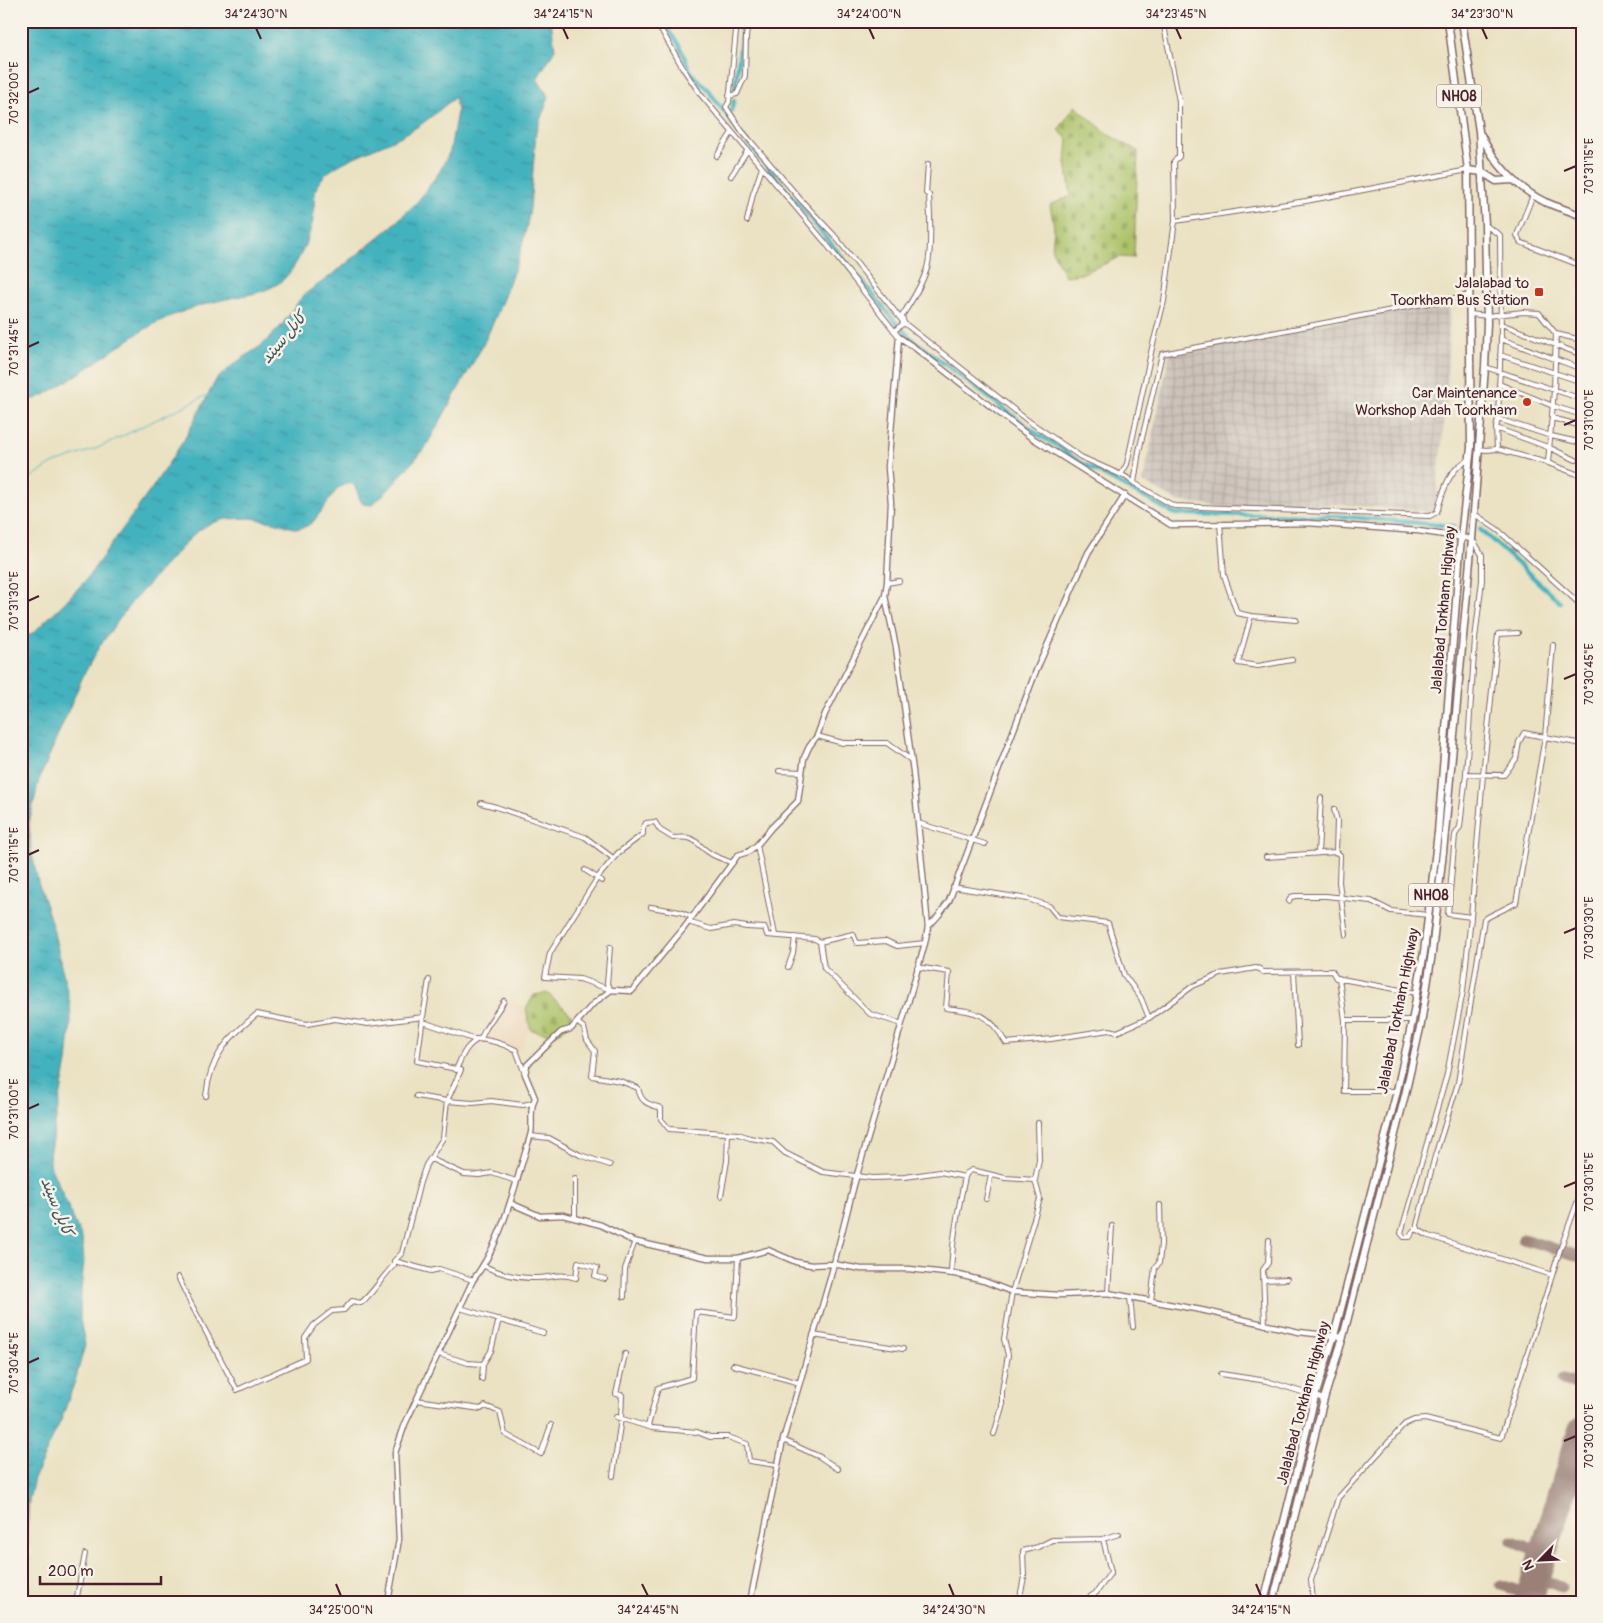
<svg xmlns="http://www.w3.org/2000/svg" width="1603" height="1623" viewBox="0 0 1603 1623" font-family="Pangolin,'Playpen Sans Arabic',sans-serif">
<defs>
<pattern id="industrial-grid" width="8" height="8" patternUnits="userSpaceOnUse" patternTransform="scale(1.25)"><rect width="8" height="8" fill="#ccc2b9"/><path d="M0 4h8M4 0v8" fill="none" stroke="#b1a69f"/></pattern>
<pattern id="cemetery-stones" width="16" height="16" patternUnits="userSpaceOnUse" patternTransform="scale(1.25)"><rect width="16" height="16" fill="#abc266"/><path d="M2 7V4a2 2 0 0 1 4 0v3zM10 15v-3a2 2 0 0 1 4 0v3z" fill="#95a659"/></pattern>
<pattern id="water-ripples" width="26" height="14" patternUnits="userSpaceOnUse" patternTransform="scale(1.25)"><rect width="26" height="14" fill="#43b2be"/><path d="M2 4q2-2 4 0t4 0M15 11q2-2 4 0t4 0" fill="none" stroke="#3a909b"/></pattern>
</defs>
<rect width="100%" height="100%" fill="#f7f3e8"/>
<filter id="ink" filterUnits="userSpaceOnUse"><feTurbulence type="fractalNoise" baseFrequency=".02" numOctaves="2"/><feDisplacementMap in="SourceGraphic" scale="10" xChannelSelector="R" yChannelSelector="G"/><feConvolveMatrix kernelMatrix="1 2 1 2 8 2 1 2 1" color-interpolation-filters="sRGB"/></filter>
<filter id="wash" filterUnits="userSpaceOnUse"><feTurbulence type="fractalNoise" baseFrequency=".0096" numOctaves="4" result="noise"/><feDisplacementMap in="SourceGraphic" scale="20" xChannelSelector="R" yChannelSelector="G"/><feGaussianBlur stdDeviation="1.12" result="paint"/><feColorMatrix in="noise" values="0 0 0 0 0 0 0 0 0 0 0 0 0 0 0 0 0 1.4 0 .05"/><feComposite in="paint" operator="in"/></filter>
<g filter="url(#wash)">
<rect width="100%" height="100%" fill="#ebe2c3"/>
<path fill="#eed7bb" d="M502,997L525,1008L531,1027L521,1050L482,1037Z"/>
<path fill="url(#industrial-grid)" d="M1450,300L1447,392L1435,512L1336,504L1229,507L1177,501L1143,482L1170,352Z"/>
<path fill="url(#cemetery-stones)" stroke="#7a7048" d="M1075,106L1109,135L1138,151L1134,258L1120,257L1081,274L1065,276L1052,250L1054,227L1050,205L1071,196L1066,162L1068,139L1058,130Z
M547,993L571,1014L570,1024L555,1035L531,1030L526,1009L534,995Z"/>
<path fill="url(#water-ripples)" stroke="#466874" d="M21,21H551L555,49L537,79L549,97L536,131L530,208L527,225L519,257L497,314L483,345L425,448L388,490L372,505L363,504C356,497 360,487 349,482L338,488L314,521L307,526L297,529L274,522L251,518L225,519L209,524L194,534L131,603L99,647L83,676L39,780L29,823L31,850L38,882L53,928L70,1004L71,1021L67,1062L49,1155L51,1168L82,1238L84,1261L81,1290L80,1319L85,1345L76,1378L62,1418L34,1478L29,1500L27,1531L30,1575L28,1602H21V640L34,632L65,602L85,581L152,488L184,440L216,380L234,364L262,345L281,326L301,298L309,291L332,275L390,228L418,201L440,171L450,151L457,112L455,97C438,111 423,125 403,135C383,146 337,161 323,177C312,189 315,205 313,220C309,239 296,271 279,283C263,294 244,295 226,299C208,303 188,309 171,316C146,326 123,344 100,359C83,372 64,383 46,394L35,399L21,401Z"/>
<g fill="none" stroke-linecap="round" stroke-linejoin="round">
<path stroke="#43b2be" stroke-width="1" d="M21,488L33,476L52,464L98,448L209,394"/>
<path stroke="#43b2be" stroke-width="4.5" d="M657,21L665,26L679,45L691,73L708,90L738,131L897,324L913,340L1040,436L1058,446L1078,461L1175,514L1338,516L1453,526
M735,90L743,21
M731,111L734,100
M1480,529L1560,602"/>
<path stroke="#9a8077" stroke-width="11" d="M1581,1172H1582
M1523,1239L1582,1257
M1563,1380L1582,1386
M1512,1541C1531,1548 1539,1548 1537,1571
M1531,1548L1542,1545L1550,1531
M1536,1577L1561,1587
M1501,1585L1530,1595"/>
<path stroke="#9a8077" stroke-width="28" d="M1528,1602L1582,1430"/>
</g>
</g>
<g filter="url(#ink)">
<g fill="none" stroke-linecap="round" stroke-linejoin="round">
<g stroke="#826360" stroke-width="6">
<path id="minor" d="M653,21L663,33L684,70L701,95L824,241L899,337
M737,21L729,102L726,107L742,131L800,199L834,235L904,323L1027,420L1081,457L1126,477L1134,483
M729,96L737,94L745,76L746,37L748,21
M717,156L732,132
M731,176L747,151
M1533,195L1517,235L1520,242L1582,266
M747,221L753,194L762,168
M1175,221L1306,201L1468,170
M1485,225L1500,235L1501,339L1498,419L1496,428L1497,449
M1470,314L1487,316L1523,312L1539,313L1556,334L1554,390L1548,463
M1501,324L1582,355
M894,331L904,323L902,316C911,302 921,287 926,271C932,256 930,212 929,195L926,193L928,164
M1556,334L1582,340
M1501,339L1582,369
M1500,355L1582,382
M1485,367L1582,399
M1499,384L1553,406L1582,415
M1552,418L1582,426
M1498,419L1551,436L1578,442
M1496,428L1550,448L1576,460
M1479,449L1486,450L1497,449L1548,463L1582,476
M1469,460C1449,467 1443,492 1437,512L1430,516L1174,506L1134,483L1139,451L1162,354L1470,295
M1121,475L1127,464L1152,348L1164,301L1175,221L1174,161L1179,157V101L1163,21
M1473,513L1498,530L1582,606
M1220,523L1224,575L1237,613L1251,616L1296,620
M1471,544L1475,543L1482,555V580L1475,639L1466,774L1504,775L1516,759L1519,742L1524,733L1582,744
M887,583L899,581
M1251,616L1238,663L1258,666L1292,660
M817,736L843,743H887L911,760
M779,771L802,772
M481,803L496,807L585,837L613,858
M1334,809L1337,821L1336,852L1340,855L1339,882L1346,935
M918,823L985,844
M757,845L775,935
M1318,853L1321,798
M1266,857L1336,852
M585,870L602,881
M953,887L1028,899L1049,906L1058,917L1108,923L1124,975L1141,998L1149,1018L1193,986L1221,974L1256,968L1260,969L1263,972L1332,971L1336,978L1417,993
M1289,901L1291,897L1295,896H1326L1371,901L1391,911L1428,915
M651,907L680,912L692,917
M1471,917L1483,775L1498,634L1518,633
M689,921L691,923L711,929L734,925L747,927L765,928L767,935L815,939L820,942L853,934L857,943L886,941L897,946L925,943
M820,942L824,968L870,1014L902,1024
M610,947L607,984L611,990
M788,967L793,953L795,937
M917,967L949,972L946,1008C978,1012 989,1013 1006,1043L1051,1039L1109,1030L1117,1032L1149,1018
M1294,972L1298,1045
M1339,978L1345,1020L1344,1091H1397
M611,990L580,979L545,977L550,953L598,877L618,853L643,834V828L646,823L655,822L660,830L673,838C700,835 693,844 713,855C719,858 726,860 732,863
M423,1017L429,980
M1345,1020H1412
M423,1022L473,1039C488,1038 503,1044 516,1050L525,1074
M577,1022L584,1028L587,1040L595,1051L592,1076L620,1081L638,1088C641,1103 648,1104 661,1108V1119L669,1129L738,1134L750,1138L773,1142L785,1153L823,1172L872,1178L905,1177L940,1172L965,1177L967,1173L972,1170L1005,1178L1035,1180
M456,1070C462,1056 466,1044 481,1038L486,1028L504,1001
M416,1096L447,1101L473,1103L491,1101L523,1105L532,1103
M530,1136L549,1138L580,1155L610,1165
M431,1159L464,1174L479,1175L492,1173L516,1181
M575,1179V1218
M721,1196L727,1161L728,1133
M986,1199L991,1175
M1418,1228L1413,1231L1410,1237H1404L1401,1233L1447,1074L1463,991L1471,917L1448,914L1455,835L1460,827L1466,774
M394,1261L431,1271L439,1269L473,1280
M484,1266C499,1273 516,1278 533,1278C550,1279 557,1272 576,1278L578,1262L597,1268L595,1276L605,1279
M951,1274C952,1241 958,1209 965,1177
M1552,1275L1429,1236L1418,1230L1417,1225L1435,1156L1458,1083L1484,919L1516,903L1545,737L1553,645
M178,1277L189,1300L237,1390L306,1359L305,1338L314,1325L332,1311L344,1310L352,1301L361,1303C374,1292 382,1277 394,1265V1261L402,1253L420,1182L426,1165L443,1138L447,1101L461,1070L417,1061L423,1017L368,1024L335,1019L307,1024L257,1014C228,1038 210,1056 206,1096
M1263,1280L1287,1279
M1108,1293L1112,1226
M624,1297L625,1269L635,1241
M1130,1297L1133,1327
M1151,1301L1155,1268L1159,1263L1161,1244L1160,1205
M460,1308L543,1333
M1265,1325L1263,1270L1268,1263L1269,1240
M813,1335L903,1349
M439,1354L468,1363L483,1364
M733,1365L800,1383
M1221,1374L1267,1381L1324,1399
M482,1379L483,1364L491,1351L499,1319
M416,1400L481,1409L485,1406L500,1412L505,1434L541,1454L551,1425
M616,1417L652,1428L697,1432L710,1437H728L747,1444L749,1461L777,1465
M648,1426L658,1388L692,1378L696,1312L735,1317L738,1258
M994,1434L1002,1407V1391L1008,1355L1004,1339L1012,1292L1040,1199L1035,1180L1039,1160L1038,1123
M783,1440L820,1457L838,1469
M613,1476L621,1418L622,1395L616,1394L625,1354
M76,1602L85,1554
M1019,1602L1024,1577L1023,1551L1038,1547L1052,1540L1103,1539L1119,1534
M1082,1602L1096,1593L1111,1572L1103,1539
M1313,1602L1311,1580L1322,1549L1338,1498L1405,1424L1414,1420L1425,1419L1501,1438L1560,1250L1582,1189
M1581,1602L1582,1599"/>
</g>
<g stroke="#826360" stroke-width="7">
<path id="tertiary" d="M928,927L939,915L949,901L1036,671L1088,553L1125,495
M510,1203L540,1216L563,1215L601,1225L633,1241L708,1258H738L768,1250L796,1262L811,1265L833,1264L861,1269H909L955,1274L984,1281L1012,1292L1059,1295L1108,1293L1201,1310L1299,1332L1343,1337
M388,1602L399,1539L395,1453L405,1424L473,1280C496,1250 507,1213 518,1177C522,1162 527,1148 531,1133C533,1121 529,1109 535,1098L525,1074L527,1065L561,1032L571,1029L593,1004L611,990L632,991L684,928L738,855L748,852L757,845L771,828L798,801L804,758L809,747L817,736L825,714L885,596
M750,1602L783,1440L830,1279L854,1185L907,1006L925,943L928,927L913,771L896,647L885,596L887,583L891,503L888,467L899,337L915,348L1029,436L1171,525L1308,523L1418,531L1472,539"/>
</g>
<g stroke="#826360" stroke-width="9">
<path id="trunk" d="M1481,135C1494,163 1517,188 1545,202C1557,207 1570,211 1582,216
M1468,170L1482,172L1496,181L1513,180
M1264,1602L1315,1397L1334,1336L1396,1095L1412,1022L1424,952L1438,832L1461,537L1471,447L1468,170L1448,21
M1273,1602L1324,1399L1343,1337L1405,1095L1421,1024L1432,953L1445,833L1472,539L1485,367L1487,323L1485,225L1479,131L1462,21"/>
</g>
<use href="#minor" stroke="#fff" stroke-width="4"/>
<use href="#tertiary" stroke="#fff" stroke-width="4.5"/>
<use href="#trunk" stroke="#fff" stroke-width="6"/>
</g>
</g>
<path fill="none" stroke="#4a1f2b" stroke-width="2" d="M256,28L261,39M563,28L568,39M869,28L874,39M1176,28L1181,39M1482,28L1487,39M28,93L39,88M1564,171L1576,166M28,347L39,342M1564,425L1576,420M28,601L39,596M1564,679L1576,674M28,855L39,850M1564,933L1576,928M28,1109L39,1104M1564,1187L1576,1182M28,1363L39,1358M1564,1441L1576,1436M336,1584L341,1596M642,1584L648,1596M949,1584L954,1596M1256,1584L1261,1596"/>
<g fill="#c8321e" stroke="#f7f3e8" stroke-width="2">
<rect x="1534" y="287" width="10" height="10" rx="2.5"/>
<circle cx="1527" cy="402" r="5"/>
</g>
<g text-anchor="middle" stroke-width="5" stroke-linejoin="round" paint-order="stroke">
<g fill="#f7f3e8" stroke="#7e5f64" stroke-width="1">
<rect x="1436.5" y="84.5" width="45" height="23" rx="4"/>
<rect x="1408.5" y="883.5" width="45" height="23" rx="4"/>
</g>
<g font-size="14" font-weight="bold" fill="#4a1f2b">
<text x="1459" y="101">NH08</text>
<text x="1431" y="900">NH08</text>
</g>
<g font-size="15" fill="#4a1f2b" stroke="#f7f3e8" text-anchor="end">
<text x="1529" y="288">Jalalabad to<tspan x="1529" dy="17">Toorkham Bus Station</tspan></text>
<text x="1517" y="398">Car Maintenance<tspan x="1517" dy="17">Workshop Adah Toorkham</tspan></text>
</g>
<g font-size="15" fill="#4a1f2b" stroke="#f7f3e8">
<text transform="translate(1443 610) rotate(-85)" y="5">Jalalabad Torkham Highway</text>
<text transform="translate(1398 1011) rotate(-79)" y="5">Jalalabad Torkham Highway</text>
<text transform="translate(1303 1403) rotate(-75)" y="5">Jalalabad Torkham Highway</text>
</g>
<g font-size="16" font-style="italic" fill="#48525e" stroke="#f7f3e8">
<text transform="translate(283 337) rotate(-50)" y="6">کابل سيند</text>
<text transform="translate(58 1206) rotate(68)" y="6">کابل سيند</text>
</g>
</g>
<rect width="1603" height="1623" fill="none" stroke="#f7f3e8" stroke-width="55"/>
<g transform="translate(1540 1560) rotate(246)" stroke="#f7f3e8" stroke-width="4" paint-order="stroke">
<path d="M0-4L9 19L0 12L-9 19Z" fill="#4a1f2b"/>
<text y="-8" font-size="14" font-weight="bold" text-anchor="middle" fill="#4a1f2b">N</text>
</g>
<path d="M40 1576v8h121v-8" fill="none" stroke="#4a1f2b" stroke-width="2.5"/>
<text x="48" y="1576" font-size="15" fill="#4a1f2b" stroke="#f7f3e8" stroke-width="4" paint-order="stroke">200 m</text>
<rect x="28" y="28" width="1548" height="1568" fill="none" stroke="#4a1f2b" stroke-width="2"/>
<g font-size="12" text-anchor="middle" fill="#4a1f2b">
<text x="256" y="18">34°24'30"N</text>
<text x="563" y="18">34°24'15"N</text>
<text x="869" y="18">34°24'00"N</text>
<text x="1176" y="18">34°23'45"N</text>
<text x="1482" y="18">34°23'30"N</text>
<text transform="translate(14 93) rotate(-90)" y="4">70°32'00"E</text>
<text transform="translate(1589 166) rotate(-90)" y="4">70°31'15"E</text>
<text transform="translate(14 347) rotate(-90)" y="4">70°31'45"E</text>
<text transform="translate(1589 420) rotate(-90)" y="4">70°31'00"E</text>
<text transform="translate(14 601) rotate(-90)" y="4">70°31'30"E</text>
<text transform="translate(1589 674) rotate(-90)" y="4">70°30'45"E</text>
<text transform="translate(14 855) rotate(-90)" y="4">70°31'15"E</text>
<text transform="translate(1589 928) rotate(-90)" y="4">70°30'30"E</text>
<text transform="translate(14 1109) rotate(-90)" y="4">70°31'00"E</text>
<text transform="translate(1589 1182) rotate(-90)" y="4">70°30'15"E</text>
<text transform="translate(14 1363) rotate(-90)" y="4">70°30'45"E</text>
<text transform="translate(1589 1436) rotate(-90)" y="4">70°30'00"E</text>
<text x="341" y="1614">34°25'00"N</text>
<text x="648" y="1614">34°24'45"N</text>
<text x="954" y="1614">34°24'30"N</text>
<text x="1261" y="1614">34°24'15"N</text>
</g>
</svg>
